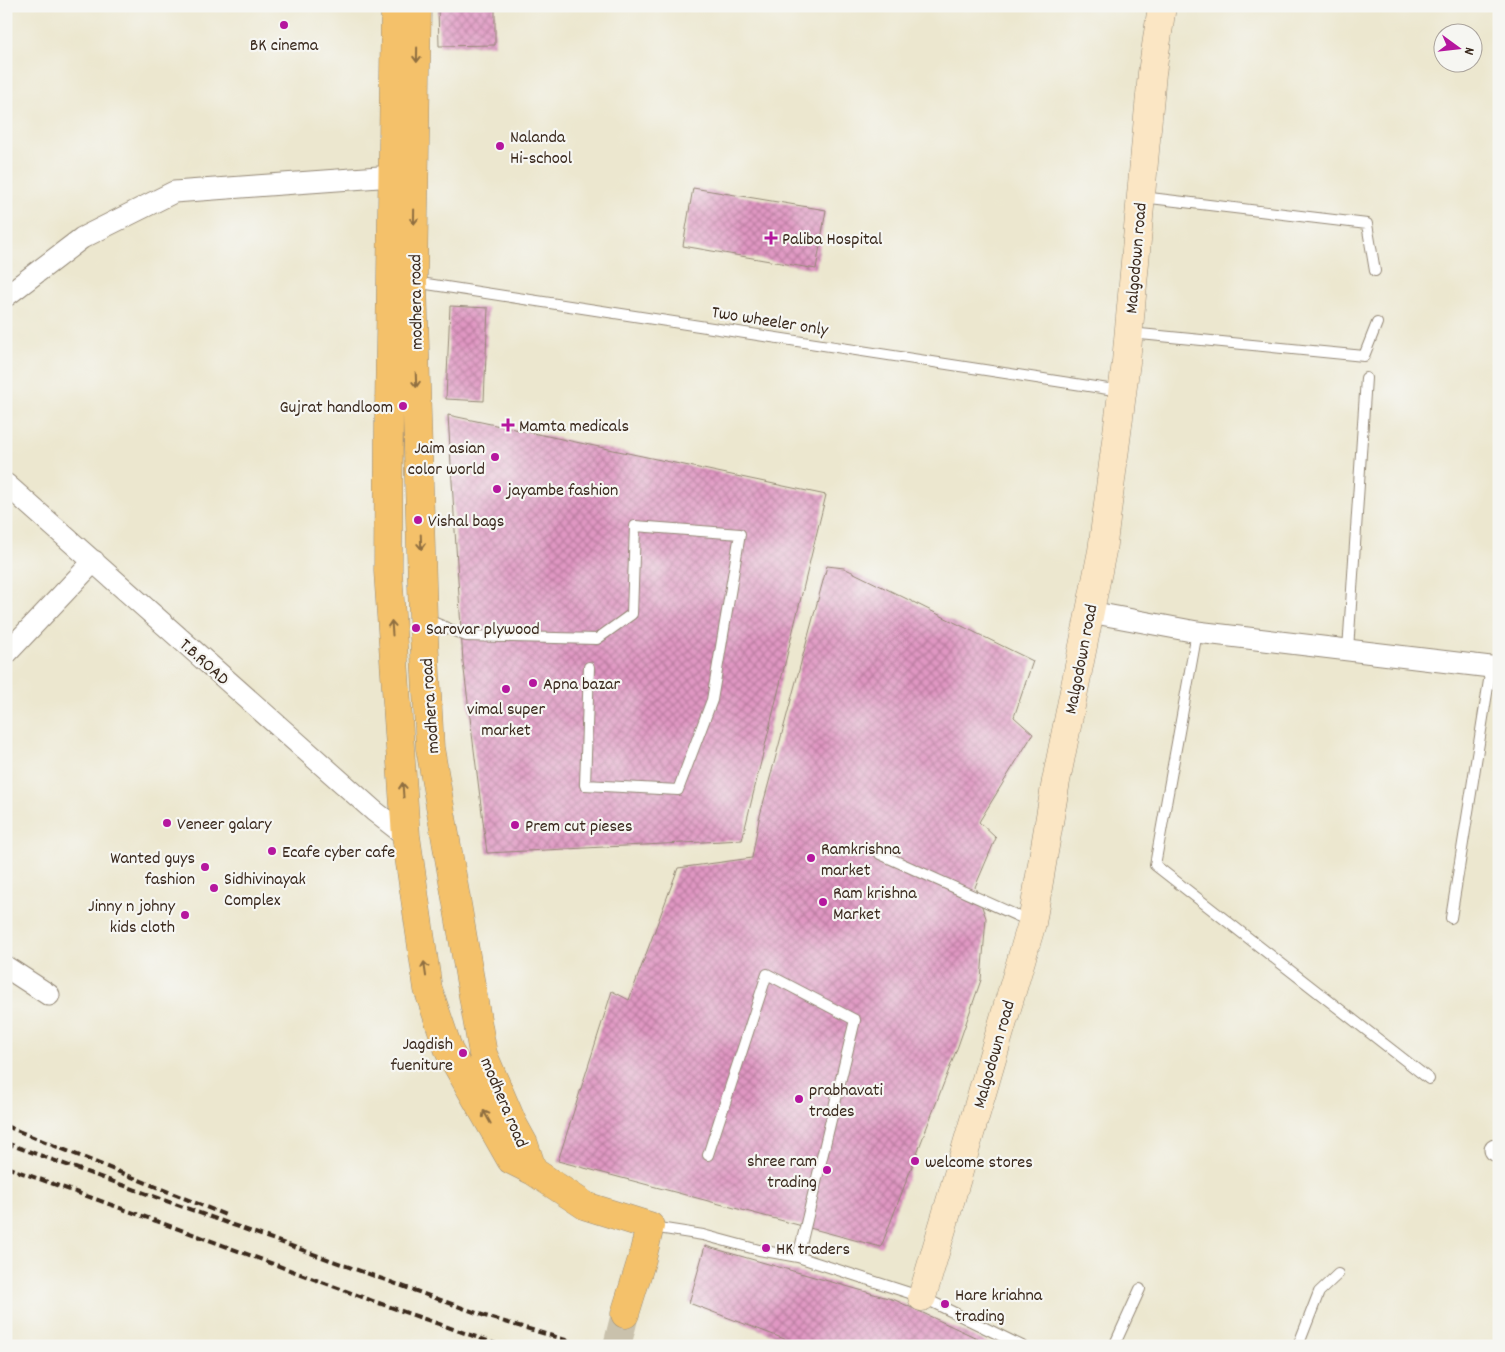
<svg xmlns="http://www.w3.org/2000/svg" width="1505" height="1352" viewBox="0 0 1505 1352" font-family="Dekko,sans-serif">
<defs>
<pattern id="building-cross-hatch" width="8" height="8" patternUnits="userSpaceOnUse" patternTransform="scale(1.25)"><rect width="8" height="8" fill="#e097c3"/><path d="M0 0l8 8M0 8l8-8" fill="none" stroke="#b77b9e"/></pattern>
</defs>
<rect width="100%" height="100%" fill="#f6f6f2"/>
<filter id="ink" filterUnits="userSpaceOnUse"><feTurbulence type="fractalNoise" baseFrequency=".02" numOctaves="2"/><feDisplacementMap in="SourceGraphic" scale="10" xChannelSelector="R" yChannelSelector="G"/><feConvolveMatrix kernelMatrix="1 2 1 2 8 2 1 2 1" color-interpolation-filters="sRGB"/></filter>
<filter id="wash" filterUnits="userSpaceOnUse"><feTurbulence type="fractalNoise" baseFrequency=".0096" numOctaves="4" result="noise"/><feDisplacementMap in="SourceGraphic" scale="20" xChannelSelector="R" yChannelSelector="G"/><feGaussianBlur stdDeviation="1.12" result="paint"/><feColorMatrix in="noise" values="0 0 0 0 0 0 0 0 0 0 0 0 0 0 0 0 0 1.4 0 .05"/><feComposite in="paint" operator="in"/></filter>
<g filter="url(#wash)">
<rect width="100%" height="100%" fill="#ece7cf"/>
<g id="blocks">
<path fill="url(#building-cross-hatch)" d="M438,6H495V45L439,46Z
M693,188L826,210L816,269L683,246Z
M450,306L488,308L484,401L446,399Z
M448,415L826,495L742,840L487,853L463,662Z
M827,566L844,568L1033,661L1014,717L1033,734L979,822L996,838L975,887L986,918L981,980L958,1046L881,1247L558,1161L612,991L629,1000L678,868L752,858L759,819Z
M705,1246L895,1300L994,1346H803L689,1303Z"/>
</g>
</g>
<g filter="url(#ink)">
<use href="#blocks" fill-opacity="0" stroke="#948876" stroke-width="1"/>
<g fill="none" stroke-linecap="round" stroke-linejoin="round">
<path stroke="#c9c1ac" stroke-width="28" stroke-dasharray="28 14" stroke-linecap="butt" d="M617,1346L625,1314"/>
<g stroke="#948876" stroke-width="12">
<path id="lane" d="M1142,197L1367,224L1375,271
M414,282L1121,391
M1130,333L1364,356L1377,323
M426,619L466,636L597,639L632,614L635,526L740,534L712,700L678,790L585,785L589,667
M1197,632L1155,865L1429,1079
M1348,650L1366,378
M880,854L1031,922
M1451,918L1491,668
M708,1155L767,974L855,1020L798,1257
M652,1227L703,1235L759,1250L798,1257L922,1297L1022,1346
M1114,1346L1140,1289
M1298,1346L1319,1292L1338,1274"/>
</g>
<g stroke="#948876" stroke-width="23">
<path id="street" d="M6,296L82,238L174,192L393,176
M6,484L374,811L406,836
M1090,612L1197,632L1499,668
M6,654L94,561
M6,967L49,995
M1495,1150H1499"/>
</g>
<g stroke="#948876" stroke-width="29">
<path id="secondary" d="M922,1297L1032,923L1056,781L1102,551L1126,362L1152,73L1162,6"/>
</g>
<g stroke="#948876" stroke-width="29">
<path id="primary" d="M395,6L389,408L388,571L406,836L428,989L449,1051L511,1160L533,1171L586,1206L650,1226L642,1259L625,1314
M417,6L413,282L423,618L430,748L483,1054L513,1124L524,1144L533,1171"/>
</g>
<use href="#lane" stroke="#fff" stroke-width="10"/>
<use href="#street" stroke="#fff" stroke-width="21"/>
<use href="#secondary" stroke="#fbe6c4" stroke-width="28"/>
<use href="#primary" stroke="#f4c16b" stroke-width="28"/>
<path stroke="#3b2a1e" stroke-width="4" stroke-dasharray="8 4" stroke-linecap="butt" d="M6,1126L228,1216
M6,1143L485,1316L586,1346
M6,1167L198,1236L373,1301L502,1346"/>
</g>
<defs><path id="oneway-shaft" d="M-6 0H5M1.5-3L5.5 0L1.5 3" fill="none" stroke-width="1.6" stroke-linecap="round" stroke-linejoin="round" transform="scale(1.25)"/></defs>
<g stroke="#8e6e41">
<use href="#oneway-shaft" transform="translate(417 55) rotate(91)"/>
<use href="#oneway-shaft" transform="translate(414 217) rotate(91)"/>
<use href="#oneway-shaft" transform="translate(416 380) rotate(88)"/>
<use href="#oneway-shaft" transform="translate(421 542) rotate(88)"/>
<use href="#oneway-shaft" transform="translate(392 628) rotate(-94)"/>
<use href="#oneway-shaft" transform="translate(403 790) rotate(-94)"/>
<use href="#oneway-shaft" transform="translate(425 969) rotate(-98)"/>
<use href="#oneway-shaft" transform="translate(487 1117) rotate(-119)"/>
</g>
</g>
<g fill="#b5179e" stroke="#f6f6f2" stroke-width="2">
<circle cx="284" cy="25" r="5"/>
<circle cx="500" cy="146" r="5"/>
<path d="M768.5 230.5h5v5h5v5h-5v5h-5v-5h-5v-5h5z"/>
<circle cx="403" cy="406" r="5"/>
<path d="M505.5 417.5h5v5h5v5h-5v5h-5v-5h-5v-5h5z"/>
<circle cx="495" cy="457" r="5"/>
<circle cx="497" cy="489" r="5"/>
<circle cx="418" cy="520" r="5"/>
<circle cx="416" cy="628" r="5"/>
<circle cx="533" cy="683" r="5"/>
<circle cx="506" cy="689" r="5"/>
<circle cx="167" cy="823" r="5"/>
<circle cx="515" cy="825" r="5"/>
<circle cx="272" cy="851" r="5"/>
<circle cx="811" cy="858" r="5"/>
<circle cx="205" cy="867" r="5"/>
<circle cx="214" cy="888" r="5"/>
<circle cx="823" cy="902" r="5"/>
<circle cx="185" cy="915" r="5"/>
<circle cx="463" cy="1053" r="5"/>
<circle cx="799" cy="1099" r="5"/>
<circle cx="915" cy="1161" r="5"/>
<circle cx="827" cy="1170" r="5"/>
<circle cx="766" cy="1248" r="5"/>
<circle cx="945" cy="1304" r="5"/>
</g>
<g text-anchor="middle" stroke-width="4.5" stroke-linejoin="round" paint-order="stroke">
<g font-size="18" fill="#3b2a1e" stroke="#f6f6f2" text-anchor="start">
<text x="284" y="50" text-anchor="middle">BK cinema</text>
<text x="510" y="142">Nalanda<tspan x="510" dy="21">Hi-school</tspan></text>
<text x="782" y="244">Paliba Hospital</text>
<text x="393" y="412" text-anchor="end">Gujrat handloom</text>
<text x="519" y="431">Mamta medicals</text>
<text x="485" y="453" text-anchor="end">Jaim asian<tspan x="485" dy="21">color world</tspan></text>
<text x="507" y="495">jayambe fashion</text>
<text x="428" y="526">Vishal bags</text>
<text x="426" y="634">Sarovar plywood</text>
<text x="543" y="689">Apna bazar</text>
<text x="506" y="714" text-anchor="middle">vimal super<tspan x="506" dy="21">market</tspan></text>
<text x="177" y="829">Veneer galary</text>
<text x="525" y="831">Prem cut pieses</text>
<text x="821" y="854">Ramkrishna<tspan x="821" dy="21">market</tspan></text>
<text x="282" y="857">Ecafe cyber cafe</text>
<text x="195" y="863" text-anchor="end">Wanted guys<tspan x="195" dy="21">fashion</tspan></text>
<text x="224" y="884">Sidhivinayak<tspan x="224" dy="21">Complex</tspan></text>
<text x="833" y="898">Ram krishna<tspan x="833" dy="21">Market</tspan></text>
<text x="175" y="911" text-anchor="end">Jinny n johny<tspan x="175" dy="21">kids cloth</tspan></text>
<text x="453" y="1049" text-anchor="end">Jagdish<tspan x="453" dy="21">fueniture</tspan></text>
<text x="809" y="1095">prabhavati<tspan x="809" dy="21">trades</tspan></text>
<text x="817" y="1166" text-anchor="end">shree ram<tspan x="817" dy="21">trading</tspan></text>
<text x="925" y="1167">welcome stores</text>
<text x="776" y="1254">HK traders</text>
<text x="955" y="1300">Hare kriahna<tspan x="955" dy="21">trading</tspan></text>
</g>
<g font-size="18" fill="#3b2a1e" stroke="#f6f6f2">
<text transform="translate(1135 258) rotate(-85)" y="6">Malgodown road</text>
<text transform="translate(415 302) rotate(-91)" y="6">modhera road</text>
<text transform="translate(770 320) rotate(9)" y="6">Two wheeler only</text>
<text transform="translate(1080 659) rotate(-79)" y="6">Malgodown road</text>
<text transform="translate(205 661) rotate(42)" y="6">T.B.ROAD</text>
<text transform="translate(429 706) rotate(-94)" y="6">modhera road</text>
<text transform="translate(993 1054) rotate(-74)" y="6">Malgodown road</text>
<text transform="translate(505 1102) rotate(67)" y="6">modhera road</text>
</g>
</g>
<rect width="1505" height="1352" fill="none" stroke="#f6f6f2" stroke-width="25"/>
<g transform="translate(1458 48) rotate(105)"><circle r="24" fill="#f6f6f2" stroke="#aba49d"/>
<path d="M0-4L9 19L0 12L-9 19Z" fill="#b5179e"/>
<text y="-8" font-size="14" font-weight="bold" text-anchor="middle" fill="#3b2a1e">N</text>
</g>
</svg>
